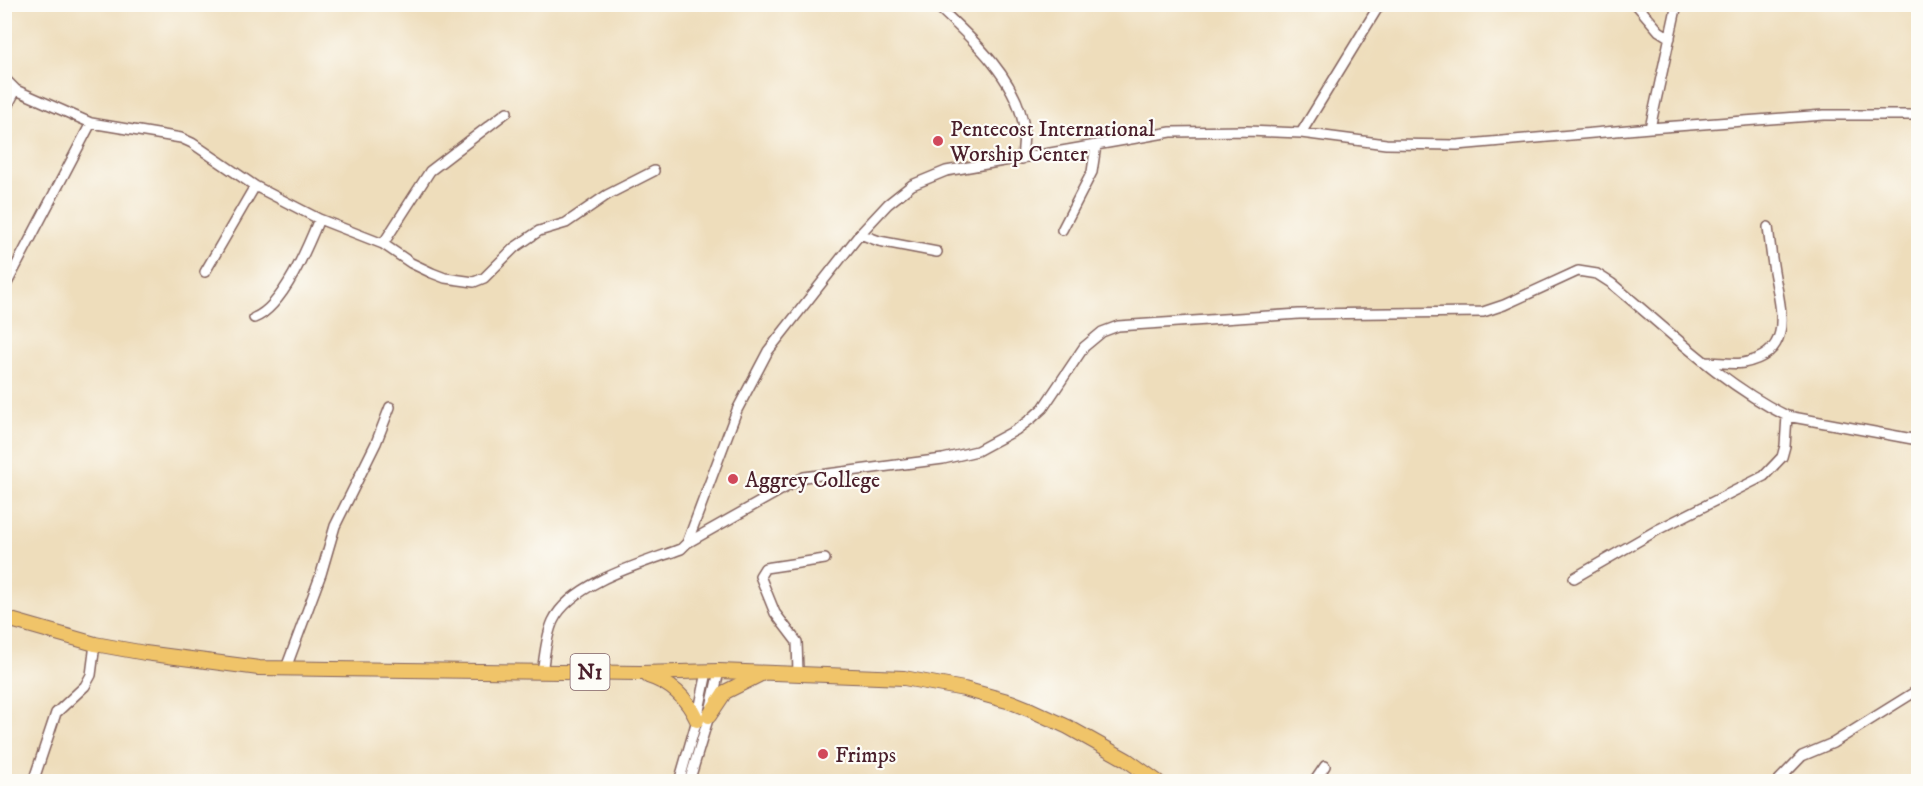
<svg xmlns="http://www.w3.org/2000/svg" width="1923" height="786" viewBox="0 0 1923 786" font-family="'IM FELL DW Pica',serif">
<rect width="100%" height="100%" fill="#fdfcf7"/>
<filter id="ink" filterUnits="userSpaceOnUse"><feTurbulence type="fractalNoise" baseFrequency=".0167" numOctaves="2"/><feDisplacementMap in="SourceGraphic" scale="12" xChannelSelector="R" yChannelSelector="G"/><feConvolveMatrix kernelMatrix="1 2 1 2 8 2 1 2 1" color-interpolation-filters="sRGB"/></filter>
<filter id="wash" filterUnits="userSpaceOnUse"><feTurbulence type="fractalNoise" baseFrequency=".008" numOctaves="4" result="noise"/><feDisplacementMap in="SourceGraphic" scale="24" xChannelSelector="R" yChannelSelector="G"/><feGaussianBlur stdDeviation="1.35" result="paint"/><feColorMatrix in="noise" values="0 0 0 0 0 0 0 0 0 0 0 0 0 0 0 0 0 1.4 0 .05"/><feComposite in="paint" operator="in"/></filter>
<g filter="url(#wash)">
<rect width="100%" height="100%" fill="#edb"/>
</g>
<g filter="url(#ink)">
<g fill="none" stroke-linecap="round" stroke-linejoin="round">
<g stroke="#83625d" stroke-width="12">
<path id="minor" d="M935,4C969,36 1013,74 1023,122C1025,134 1023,147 1022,159
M1636,4L1659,31L1670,38
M4,78L16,90
M4,112L16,90L91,123L181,138L192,143L255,186L319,219L383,244L411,263L432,273L445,278L474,282L484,278L514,248L539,231L566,223L607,195L654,171
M1650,128L1677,4
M1301,133L1380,4
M1062,230L1092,172L1096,145
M860,234L879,241L937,252
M383,244L430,171L507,112
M205,272L255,186
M4,289L91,123
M254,318C283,307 308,246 319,219
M1706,362C1718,362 1732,365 1743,363C1793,354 1782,313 1775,277C1772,261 1770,244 1768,227
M687,543L737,410L768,351L860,234L888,204L912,185L946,171L1171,132L1247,131L1301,133L1386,144L1457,145L1650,128L1824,115H1918
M1574,578L1659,529L1764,476L1782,457L1785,446L1787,416
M286,668L321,574L335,526L376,443L390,407
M542,672C545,655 546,636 553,621C571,583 643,563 681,549L687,543L804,477L943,459L977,451L988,445L1016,430L1032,418L1043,408L1084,347L1102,332L1118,326L1299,314L1483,312L1504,305L1578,271L1597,274L1611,283C1667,329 1722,384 1787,416L1918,440
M798,672L797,642L775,613L760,576L765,568L825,559
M33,782L56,713L85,686L91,675L95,644
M679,782L697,720L707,672
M689,782L709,716L719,671
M1314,782L1325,766
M1777,782L1802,756L1833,743L1918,690"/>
</g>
<g stroke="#83625d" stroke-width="16">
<path id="highway" d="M4,618L95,644L145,653L259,668L640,673L719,671L904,678L964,689L1011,702L1031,710L1068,727L1127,760L1158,782
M648,676C671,683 687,698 697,720
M709,716L725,692L763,673"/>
</g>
<use href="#minor" stroke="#fff" stroke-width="9"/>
<use href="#highway" stroke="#f0c469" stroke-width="14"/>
</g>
</g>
<g fill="#d1495b" stroke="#fdfcf7" stroke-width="2">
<circle cx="938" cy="141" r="6"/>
<circle cx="733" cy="479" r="6"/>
<circle cx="823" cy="754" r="6"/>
</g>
<g text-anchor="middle" stroke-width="4.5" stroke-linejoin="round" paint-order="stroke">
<rect fill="#fdfcf7" stroke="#806168" stroke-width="1.5" x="570.5" y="654" width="39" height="36" rx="4.5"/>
<g font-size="21" font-weight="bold" fill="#4a1f2b">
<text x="590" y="679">N1</text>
</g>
<g font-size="22" fill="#4a1f2b" stroke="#fdfcf7" text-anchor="start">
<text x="950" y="136">Pentecost International<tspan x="950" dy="25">Worship Center</tspan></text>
<text x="745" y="487">Aggrey College</text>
<text x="835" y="762">Frimps</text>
</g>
</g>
<rect width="1923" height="786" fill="none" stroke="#fdfcf7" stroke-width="24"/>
</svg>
